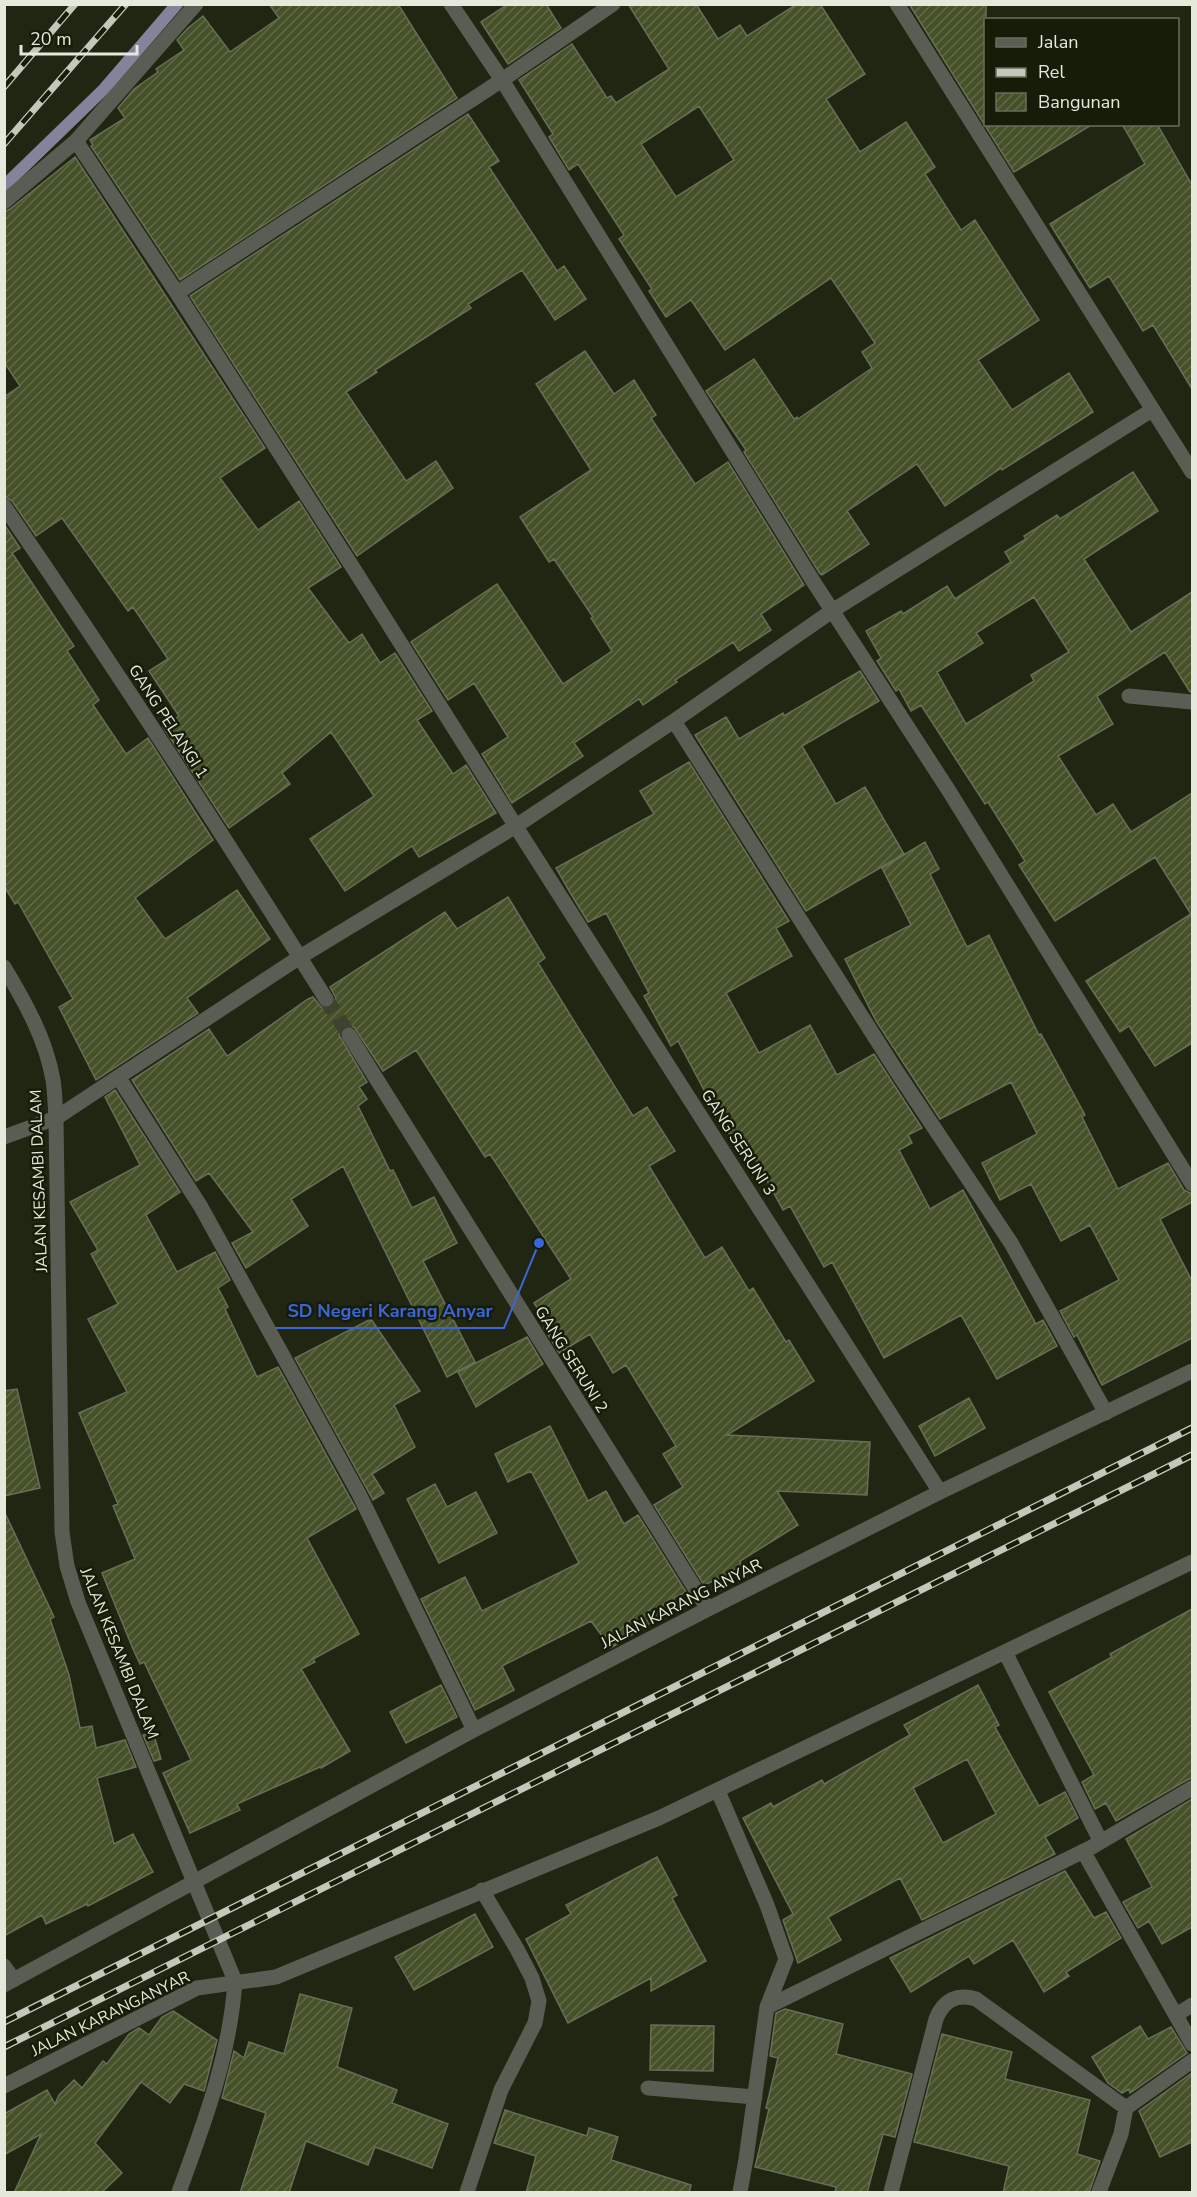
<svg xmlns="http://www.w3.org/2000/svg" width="1197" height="2197" viewBox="0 0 1197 2197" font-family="'Nunito Sans',sans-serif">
<defs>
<pattern id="building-hatch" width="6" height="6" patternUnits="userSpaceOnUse" patternTransform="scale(1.5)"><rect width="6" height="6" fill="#455129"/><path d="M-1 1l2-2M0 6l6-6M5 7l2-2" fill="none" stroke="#606a47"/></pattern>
</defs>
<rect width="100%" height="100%" fill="#202611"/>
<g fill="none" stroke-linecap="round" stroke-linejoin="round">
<path stroke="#83849c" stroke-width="12" d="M4,186L104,89L177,4"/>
</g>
<path fill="url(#building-hatch)" stroke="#676f57" stroke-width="1.5" fill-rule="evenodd" d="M269,4H398L457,98L180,280L91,146L93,145L90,140L125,118L118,108L134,89L158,72L156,69L184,50L177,40L188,28L203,16L230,52L279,18Z
M508,4H546L561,28L508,64L481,22Z
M628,4H696L718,39L740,25L747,36L797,4H820L865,74L826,99L860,152L906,122L935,167L925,174L961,230L975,220L1039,320L978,360L1012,410L1069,373L1093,412L1002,470L1001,468L945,506L917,464L847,511L869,544L822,575L820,574L744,452L746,450L706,391L754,359L794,419L797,417L798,419L872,368L862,352L875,343L831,278L725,350L691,300L666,317L649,291L652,289L619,239L624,235L578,164L569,170L549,137L553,134L519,80L572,44L607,98L611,96L616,103L669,69ZM699,106L734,160L676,197L641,144Z
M909,4H986V124H1093L1014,172Z
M468,114L499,161L489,167L557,271L564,266L586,299L555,320L522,270L468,304L471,308L375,370L377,372L346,392L406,481L436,461L453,488L357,556L190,296Z
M1122,124H1157L1192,185V389L1153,325L1143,331L1109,276L1090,288L1050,224L1145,164Z
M75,157L265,448L220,478L258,530L299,501L341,567L308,588L349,643L362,634L380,663L395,653L432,711L417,720L453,774L466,765L496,813L419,857L412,846L345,891L310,839L374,796L331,732L282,773L290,784L229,828L163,727L179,716L149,671L168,659L133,607L128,611L62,518L36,536L12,501L4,496V397L20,386L4,362V212L10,209Z
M585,351L614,394L634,380L656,415L651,418L695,484L728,462L804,585L761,614L771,630L739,651L733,642L675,680L677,682L643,705L639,699L574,743L583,756L512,803L482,754L508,737L474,683L448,700L411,642L497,584L563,684L612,651L591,618L593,617L554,559L549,562L520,517L591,470L536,384Z
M1133,472L1158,511L1084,559L1131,632L1192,592V692H1190L1165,652L1097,696L1113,724L1058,756L1096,815L1113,804L1131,832L1192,793V1043L1155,1066L1129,1026L1120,1032L1086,981L1191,914L1155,857L1055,921L1019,865L1025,861L988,802L985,804L921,705L911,711L899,689L896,691L877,661L881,658L866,631L901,611L903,614L947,586L955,599L1011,562L1005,552L1026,539L1024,536L1057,515L1060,519ZM1034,597L1069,652L1031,675L1034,681L966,724L937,672L983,643L976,633Z
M4,524L20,548L12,553L74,646L67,651L99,700L93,705L126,754L148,738L213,840L135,898L165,939L237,890L270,939L187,998L198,1013L96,1080L59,1007L73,999L18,902L15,904L4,886Z
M860,671L879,701L802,746L836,804L865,787L904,854L806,911L695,735L726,717L739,739L783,713L784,716Z
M689,762L789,921L776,928L792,956L726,993L759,1053L810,1025L837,1075L874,1054L922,1128L908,1135L912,1143L899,1150L930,1209L963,1190L1036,1324L1043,1320L1057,1346L997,1379L961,1315L884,1358L832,1262L824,1267L790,1206L783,1210L749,1148L740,1153L722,1121L721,1122L678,1041L671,1046L644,996L649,993L606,913L588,922L571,894L556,868L654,814L640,791Z
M925,842L939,869L930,874L967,947L989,935L1039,1035L1041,1034L1085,1115L1082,1117L1118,1189L1168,1163L1184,1190L1192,1194V1202L1160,1219L1192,1281V1338L1102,1385L1077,1335L1074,1337L1060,1311L1119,1280L1090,1225L1061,1241L1031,1184L1000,1200L982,1163L1037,1134L1011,1082L940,1119L876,1021L845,959L911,925L882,868Z
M508,897L545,958L538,963L633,1116L647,1107L675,1151L649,1166L705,1258L722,1247L749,1291L753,1288L786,1342L789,1340L814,1381L727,1435L870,1442L867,1495L777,1491L798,1525L740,1561L742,1568L704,1585L654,1505L683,1487L663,1454L676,1446L626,1365L613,1373L590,1334L559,1353L544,1328L549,1326L534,1303L571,1279L490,1154L485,1157L416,1050L383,1071L354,1027L344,1026L339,1035L367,1082L359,1087L367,1099L358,1106L390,1171L393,1170L412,1208L434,1197L457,1243L423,1261L475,1362L447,1377L343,1166L291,1199L308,1226L246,1268L232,1243L253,1232L209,1173L196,1181L132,1080L209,1029L227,1056L308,999L313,997L321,1007H331L335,1003L336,998L330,987L445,912L457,929Z
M115,1090L180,1192L146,1215L177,1272L215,1252L230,1280L218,1288L228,1307L225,1309L257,1377L278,1367L356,1509L307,1538L359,1634L313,1659L315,1662L301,1669L350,1751L321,1768L320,1767L237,1804L240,1810L190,1833L163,1773L191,1760L144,1662L140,1664L133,1649L102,1573L135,1559L113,1506L118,1504L79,1413L127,1392L88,1319L118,1304L91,1254L98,1250L70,1202L140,1165L105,1097Z
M371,1319L420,1391L394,1405L415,1447L372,1474L384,1493L373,1500L295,1358Z
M527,1337L543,1364L476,1407L458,1372Z
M17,1389L40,1488L4,1496V1391Z
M969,1398L985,1428L935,1456L919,1426Z
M550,1426L588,1501L606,1491L624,1524L638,1515L686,1592L673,1598L678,1605L611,1648L591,1621L502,1666L514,1690L475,1710L421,1599L465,1577L482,1611L579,1563L531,1471L508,1482L495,1454Z
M435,1484L447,1507L476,1492L497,1533L439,1563L407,1499Z
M4,1511L54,1617L50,1619L69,1675L80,1728L92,1726L96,1748L125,1740L136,1767L97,1778L114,1844L133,1834L153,1872L88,1906L87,1904L46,1924L42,1915L4,1936Z
M1192,1609V1778L1187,1780L1116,1821L1106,1803L1095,1809L1082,1782L1094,1775L1049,1692L1112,1657L1110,1654Z
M441,1685L457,1717L406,1743L390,1712Z
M978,1685L999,1725L995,1727L1039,1806L1065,1792L1078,1818L1045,1837L1055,1854L922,1920L900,1878L828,1917L841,1940L798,1963L783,1920L793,1914L743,1818L771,1803L773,1807L822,1780L824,1784L910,1735L904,1725ZM967,1759L996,1814L943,1843L913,1788Z
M153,1732L161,1759L154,1761L143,1735Z
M1192,1799V1927L1162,1944L1149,1921L1138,1928L1123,1902L1152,1887L1126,1839Z
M657,1857L677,1895L672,1898L706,1961L651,1991V1978L568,2023L526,1939L571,1914L566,1905Z
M1065,1871L1094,1918L1106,1912L1121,1938L1066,1972L1069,1976L1044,1992L1013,1940L974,1964L969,1956L911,1992L890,1958Z
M475,1914L493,1947L414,1990L395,1957Z
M300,1994L352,2008L337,2067L397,2090L392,2103L448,2124L432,2168L375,2147L368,2165L306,2141L289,2193H240L266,2113L222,2098L234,2051L244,2058L249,2042L284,2054Z
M785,2009L843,2024L836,2054L912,2074L895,2137L883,2134L867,2193H835L836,2187L755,2167L769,2109L766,2108L778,2058L770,2056L776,2013Z
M173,2011L217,2040L204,2091L184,2084L170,2103L141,2082L95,2143L122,2173L101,2193H14L41,2134L4,2155V2114L47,2090L55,2104L59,2095L74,2080L82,2088L103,2061L107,2064L129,2034L139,2028L149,2035L162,2017Z
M651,2025L714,2026L713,2071L650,2070Z
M1140,2026L1148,2039L1171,2027L1187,2053L1130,2093L1129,2089L1122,2093L1108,2083L1092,2057Z
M942,2034L1012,2052L1005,2079L1090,2100L1077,2154L1100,2161L1090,2190L1084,2193H1003L1009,2166L914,2142Z
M1192,2073V2142L1160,2157L1139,2111Z
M505,2110L587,2136L589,2128L618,2137L611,2160L691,2185L689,2193H526L536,2156L494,2143Z"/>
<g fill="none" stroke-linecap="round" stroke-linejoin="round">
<path stroke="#3d432f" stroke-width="15" stroke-dasharray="15 8" stroke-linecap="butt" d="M326,999L349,1035"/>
<path stroke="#595d53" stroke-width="15" d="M1129,696L1192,702"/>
<path stroke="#595d53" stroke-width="15" d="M451,4L502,80L813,581L949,791L1192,1184
M897,4L1192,472
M76,141L177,293L357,574L520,833L940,1492
M4,202L76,141L196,4
M177,293L502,80L613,4
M4,506C115,668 222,833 326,999
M674,721L897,1072L1011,1243L1106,1413
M349,1035L708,1609
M119,1078L201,1207L359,1494L474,1730
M4,1137L56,1118L300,957L516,826L674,721L832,611L1152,410
M1005,1652L1100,1840
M718,1791L767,1905L786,1959L767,2007L746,2159L740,2192
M1083,1851L1192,2044
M4,1966L14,1980
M4,1985L474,1730L708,1609L940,1492L1192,1371
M767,2007L1092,1847L1192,1788
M1176,2015L1192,2005
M4,2086L197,1988L276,1977L659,1818L1192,1562
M648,2088L755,2097
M467,2192L501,2090L535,2023L539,2001L532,1978L517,1949L482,1890
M891,2192L936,2019C943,2001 956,1993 976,1999L1126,2108
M1099,2192L1121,2134L1126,2108L1192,2061"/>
<path stroke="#595d53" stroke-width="15" d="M4,967C25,1002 46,1039 53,1080C55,1092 55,1105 56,1118L62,1532L67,1566L78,1602L235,1981C230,2056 204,2123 179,2192"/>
<g stroke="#c3c8ba" stroke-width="7">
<path id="rail" d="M4,87L75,4
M4,144L126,4
M4,2022L1192,1428
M4,2047L1192,1455"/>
</g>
<use href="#rail" stroke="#161c08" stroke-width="4.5" stroke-dasharray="14" stroke-linecap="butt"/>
</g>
<g text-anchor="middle" stroke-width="5" stroke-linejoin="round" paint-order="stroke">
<g font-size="16" fill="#e4e9dc" stroke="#161c08">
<text transform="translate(169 721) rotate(57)" y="6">GANG PELANGI 1</text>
<text transform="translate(739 1142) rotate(57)" y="6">GANG SERUNI 3</text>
<text transform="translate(38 1181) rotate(-92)" y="6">JALAN KESAMBI DALAM</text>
<text transform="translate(572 1359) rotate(58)" y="6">GANG SERUNI 2</text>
<text transform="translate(681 1603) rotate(-27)" y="6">JALAN KARANG ANYAR</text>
<text transform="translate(120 1653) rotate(68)" y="6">JALAN KESAMBI DALAM</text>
<text transform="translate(110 2013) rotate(-26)" y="6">JALAN KARANGANYAR</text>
</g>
</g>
<path fill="none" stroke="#3b65d9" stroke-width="2" d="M539 1243L504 1328H275"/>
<circle fill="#3b65d9" stroke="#161c08" stroke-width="2" cx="539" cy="1243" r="6"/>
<g font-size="18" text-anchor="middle" font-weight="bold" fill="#3b65d9" stroke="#161c08" stroke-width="5" stroke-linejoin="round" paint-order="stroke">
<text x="390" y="1317">SD Negeri Karang Anyar</text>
</g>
<rect width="1197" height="2197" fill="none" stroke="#e4e9dc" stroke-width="12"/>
<rect x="984" y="18" width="195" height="108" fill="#161c08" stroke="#686e5d" stroke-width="1.5"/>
<rect x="996" y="38" width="30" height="9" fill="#595d53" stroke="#686e5d" stroke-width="1.5"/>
<text x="1038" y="48" font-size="18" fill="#e4e9dc">Jalan</text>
<rect x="996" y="68" width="30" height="9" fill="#c3c8ba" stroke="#686e5d" stroke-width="1.5"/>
<text x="1038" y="78" font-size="18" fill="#e4e9dc">Rel</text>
<rect x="996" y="93" width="30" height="18" fill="url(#building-hatch)" stroke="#686e5d" stroke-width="1.5"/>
<text x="1038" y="108" font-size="18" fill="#e4e9dc">Bangunan</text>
<path d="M21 45v9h116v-9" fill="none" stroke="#e4e9dc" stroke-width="3"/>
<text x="30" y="45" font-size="18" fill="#e4e9dc" stroke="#161c08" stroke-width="4.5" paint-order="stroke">20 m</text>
</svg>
